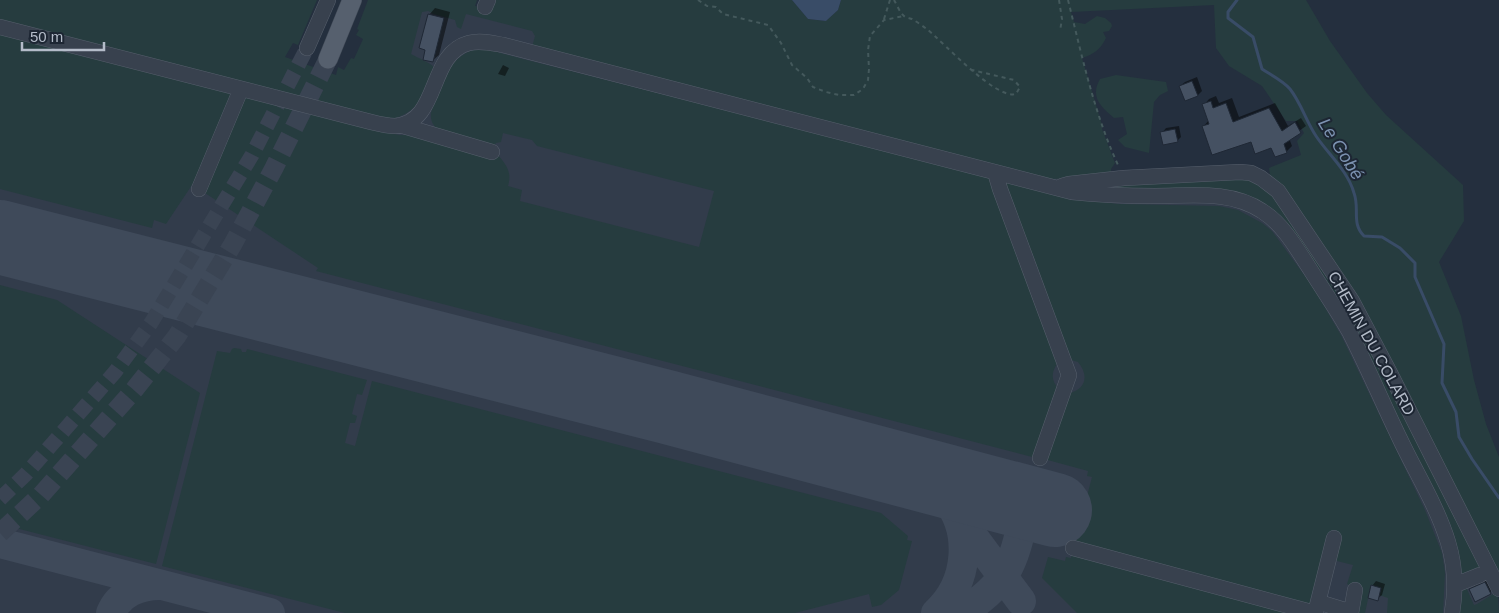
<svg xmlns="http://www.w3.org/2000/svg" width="1499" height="613" viewBox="0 0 1499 613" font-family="Helvetica,sans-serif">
<rect width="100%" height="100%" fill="#242f3e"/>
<path fill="#323c4b" d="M0,0L363,85L396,0H453L1111,183L1276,200L1492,593L1498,596L1499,613H0Z"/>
<path fill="#263c3f" d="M0,0H317L298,45L293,43L285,57L336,75L338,67L344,70L351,58L354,59L363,39L356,35L359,30L357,29L368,0H477L475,6L490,10L494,0H792L808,19L826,21L838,10L841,0H1306L1330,41L1367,93L1386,115L1463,185L1464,221L1439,262L1461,316L1474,380L1486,424L1499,457V578L1400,385L1270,175L1269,168L1301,155L1297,141L1304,133L1297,121H1286L1262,86L1229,66L1216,48L1214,5L1071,12L1074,22L1085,24L1097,16L1105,18L1111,23L1112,26L1109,31L1103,32L1106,38C1100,50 1094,54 1082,58L1102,125V129L1115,163L1111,169V176L1050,179L532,47L535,36L532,31L466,14L461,29L457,27L455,20L434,14L428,11L422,12L411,54C418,58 431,63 435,68C423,95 421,112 389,120L0,21Z
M0,33L229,93L231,98L195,187L192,185L166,224L154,220L152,228L0,189Z
M476,49L489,50L523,59L989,177L991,179L1057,364C1051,373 1051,381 1059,389L1036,458L316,271L318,268L202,191L244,97L361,127L399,135H408L498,155C507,166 512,172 508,186L522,190L520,201L699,247L714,191L537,146L532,140L503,133L501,142L496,143L493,147L440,132C434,126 430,122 431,113C440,86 446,58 476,49Z
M1116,75L1166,82L1168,91L1160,95L1154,102L1149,153L1125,147L1118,140L1127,134L1123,117L1114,118C1100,106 1090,97 1100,79Z
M1244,176L1262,182L1329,270L1484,567L1464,575L1461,572L1372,366L1264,206L1113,191L1104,185Z
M1005,181L1085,200L1119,204L1219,206L1238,210L1262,223L1272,231L1313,287L1342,337L1425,510L1442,553L1445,572L1443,613H1387L1388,598L1379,595L1381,588L1371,585L1365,613H1355L1349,585L1347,584L1353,565L1333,560L1310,613H1077L1042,578L1048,557L1065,561L1066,557L1071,558L1092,477L1087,476L1088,471L1044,459L1070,393C1086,389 1089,375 1078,362L1068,359L1002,184Z
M0,285L57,300L200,393L156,564L0,524Z
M234,348L241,349L242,352H246L247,349L367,380L362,395L357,394L352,414L357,416L355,423H350L345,443L355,446L372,381L881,513L908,536L907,540L912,541L899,590L881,605L872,607L869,594L795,613H345L162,566L217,351L230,353L232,349Z
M1466,587L1474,605L1477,604L1493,594L1498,596L1499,613H1459L1461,592Z"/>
<path fill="#394c67" d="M792,0H841L838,10L826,21L808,19Z"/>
<path fill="#0007" d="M435,8L450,12L439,55L432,61L429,15Z
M503,65L509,68L505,76L498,74Z
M1197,77L1202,91L1198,95L1186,100L1180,86L1185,82Z
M1216,96L1219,103L1232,98L1239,117L1275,103L1288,126L1301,118L1306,126L1289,138L1292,146L1287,151L1276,156L1272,146L1203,127L1209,120L1204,105L1209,99Z
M1179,126L1181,137L1177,141L1162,133L1166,128Z
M1490,579L1494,588L1490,593L1471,590L1475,585Z
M1376,581L1385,584L1382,595L1377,599L1372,586Z"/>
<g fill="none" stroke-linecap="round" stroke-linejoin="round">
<path stroke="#394c67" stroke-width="3" d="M1237,0L1228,12V18L1253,37L1262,69C1271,75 1283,81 1290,89C1301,103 1306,121 1316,136C1328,154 1348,171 1354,193C1360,209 1351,223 1364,236L1382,237L1400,248L1415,263V277L1444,344L1442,383L1456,412L1459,437L1472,459L1499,498"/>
<path stroke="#3f4a5a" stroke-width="30" d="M906,471C920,478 935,484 945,497C973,531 969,583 936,613
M960,519L1021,601
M0,543L270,613
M111,613C119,593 140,585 160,585
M961,613C1013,581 1014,558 1027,503"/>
<path stroke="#3f4a5a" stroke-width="74" d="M0,237L667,407L1055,510"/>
</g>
<path fill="#455162" stroke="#1f2835" d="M428,14L444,18L433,62L423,60L425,50L419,48Z
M1192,81L1198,96L1185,101L1179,86Z
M1211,101L1213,108L1226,103L1233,122L1269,108L1282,131L1295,122L1301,133L1284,144L1287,153L1275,157L1271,148L1255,154L1251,142L1212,155L1202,126L1209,124L1202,104Z
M1175,129L1178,142L1163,145L1160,132Z
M1485,582L1491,594L1475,602L1469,589Z
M1371,585L1381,588L1378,601L1368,598Z"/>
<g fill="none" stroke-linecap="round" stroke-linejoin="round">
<path stroke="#3a4453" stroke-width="15" stroke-dasharray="15 8" stroke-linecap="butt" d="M0,499L26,474L115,372L151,323L252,155L307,48"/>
<path stroke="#3a4453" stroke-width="19" stroke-dasharray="19 9" stroke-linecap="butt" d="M0,533L41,495L134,390L177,336L233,244L274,168L328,59"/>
<g stroke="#565f6c" stroke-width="16">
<path id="minor" d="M485,7L488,0
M0,27L371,122C379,124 387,126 395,126C441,122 427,54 469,43C480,40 492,43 503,45L1072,192C1100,195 1127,196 1155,196C1192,196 1230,190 1262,211C1283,224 1297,249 1310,269C1323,290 1338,311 1350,333C1368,368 1383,404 1400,439C1416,473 1437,506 1448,542C1455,565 1456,590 1452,613
M307,48L328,0
M400,125L492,152
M995,172L1000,189L1069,375L1040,458
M1062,186L1069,184L1124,178L1240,172L1251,173L1261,178L1278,191L1352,301L1391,375L1499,589
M199,189L241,89
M1073,548L1315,613
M1455,585L1480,575
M1318,602L1334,538
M1316,610L1318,602L1351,612
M1351,613L1355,590"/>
</g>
<g stroke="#414a57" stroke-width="20">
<path id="major" d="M328,59L352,0"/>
</g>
<path stroke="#44595c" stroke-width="2" stroke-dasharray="4 4" stroke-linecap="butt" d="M698,0L707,6L716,7L723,14L768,25L781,43L792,65L807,78L813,87L826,92L839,95H854L863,89L868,80L869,69L868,50L870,36L884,20L904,16
M894,0C897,5 900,13 904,16C906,18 909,18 912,19C917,22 923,26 928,30C944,43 996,100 1016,94L1020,87L1014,80L972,70
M1059,0L1062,19L1060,31
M1068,0C1082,56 1094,113 1118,165
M884,19L890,0"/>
<use href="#minor" stroke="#38414e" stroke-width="15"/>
<use href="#major" stroke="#56606e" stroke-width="19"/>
</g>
<g text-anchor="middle" stroke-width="4" stroke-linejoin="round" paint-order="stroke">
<g font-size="16" fill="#b4bcc9" stroke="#1d2633">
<text transform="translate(1372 343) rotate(61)" y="6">CHEMIN DU COLARD</text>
</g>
<g font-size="18" font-style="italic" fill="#7c92b1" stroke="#1d2633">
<text transform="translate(1341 149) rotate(58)" y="6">Le Gobé</text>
</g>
</g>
<path d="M22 42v8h82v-8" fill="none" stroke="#b4bcc9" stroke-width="2.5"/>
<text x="30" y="42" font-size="15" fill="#b4bcc9" stroke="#1d2633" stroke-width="4" paint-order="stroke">50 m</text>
</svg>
